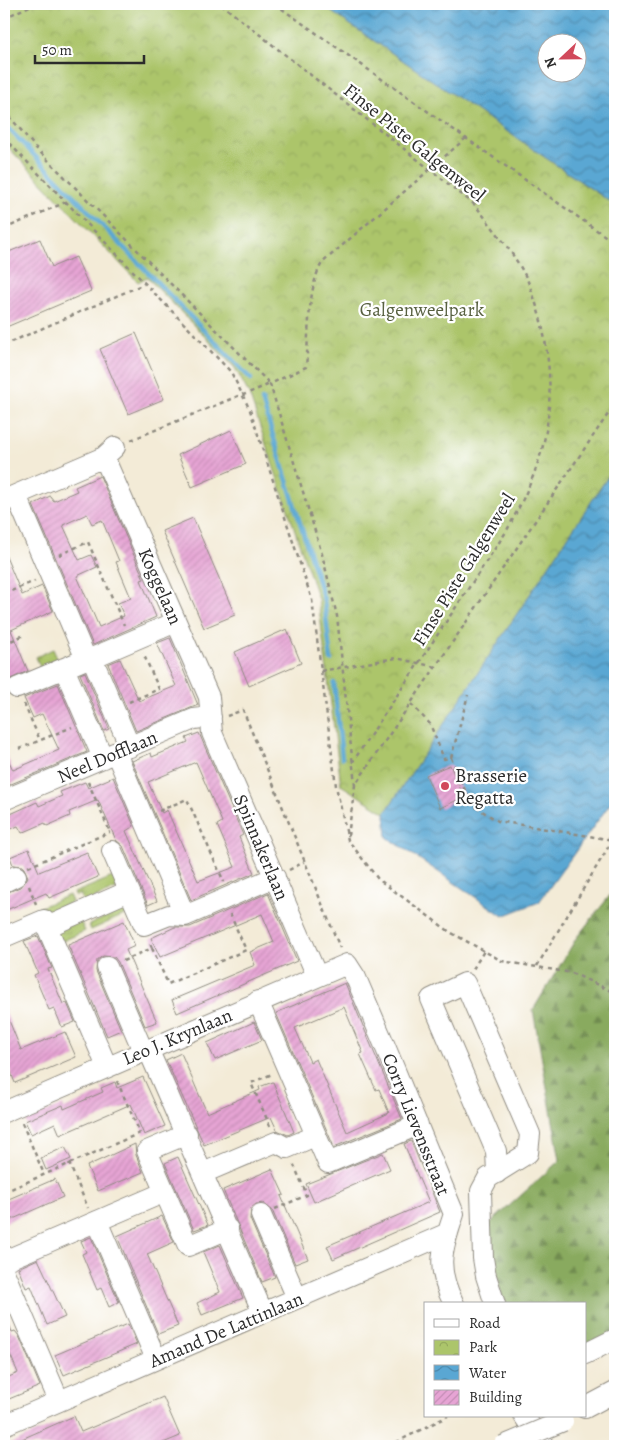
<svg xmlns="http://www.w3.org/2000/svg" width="619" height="1450" viewBox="0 0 619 1450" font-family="Alegreya,serif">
<defs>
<pattern id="grass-tufts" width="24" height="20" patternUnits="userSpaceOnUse" patternTransform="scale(1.25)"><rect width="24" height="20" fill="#acc56b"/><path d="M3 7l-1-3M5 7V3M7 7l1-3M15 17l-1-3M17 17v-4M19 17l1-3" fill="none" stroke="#94a95d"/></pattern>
<pattern id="forest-firs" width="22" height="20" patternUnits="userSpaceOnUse" patternTransform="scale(1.25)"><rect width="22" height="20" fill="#89aa5f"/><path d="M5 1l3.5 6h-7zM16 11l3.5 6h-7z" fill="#708b4f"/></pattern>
<pattern id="park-crowns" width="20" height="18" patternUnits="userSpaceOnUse" patternTransform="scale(1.25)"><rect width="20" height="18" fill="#acc56b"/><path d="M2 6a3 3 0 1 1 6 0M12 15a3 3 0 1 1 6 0" fill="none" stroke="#94a95d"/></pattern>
<pattern id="water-waves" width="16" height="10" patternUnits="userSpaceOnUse" patternTransform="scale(1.25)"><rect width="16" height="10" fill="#5aa7d3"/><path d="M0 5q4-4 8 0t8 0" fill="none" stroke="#4b88ab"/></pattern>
<pattern id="building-hatch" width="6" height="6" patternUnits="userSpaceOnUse" patternTransform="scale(1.25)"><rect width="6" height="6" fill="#e6a4d4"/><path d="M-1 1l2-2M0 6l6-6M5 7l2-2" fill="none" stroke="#c58db6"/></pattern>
</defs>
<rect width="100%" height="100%" fill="#fff"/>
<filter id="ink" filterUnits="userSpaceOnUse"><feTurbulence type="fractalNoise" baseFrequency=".02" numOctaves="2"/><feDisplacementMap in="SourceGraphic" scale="10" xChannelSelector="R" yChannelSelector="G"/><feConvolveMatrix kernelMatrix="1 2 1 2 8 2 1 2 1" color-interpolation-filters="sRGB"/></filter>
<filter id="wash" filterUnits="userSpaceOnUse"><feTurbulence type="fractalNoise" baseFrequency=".0096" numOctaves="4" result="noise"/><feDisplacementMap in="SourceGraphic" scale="20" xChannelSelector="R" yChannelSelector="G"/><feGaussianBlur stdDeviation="1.12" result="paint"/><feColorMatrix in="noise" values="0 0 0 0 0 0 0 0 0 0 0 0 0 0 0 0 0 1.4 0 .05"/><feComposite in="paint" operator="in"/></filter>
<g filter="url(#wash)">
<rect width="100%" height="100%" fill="#f3ebd7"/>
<path fill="url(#grass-tufts)" stroke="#6c784b" d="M53,649L60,665L42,672L36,657Z
M115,876L120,887L84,903L80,894L76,896L74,893Z
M69,895L72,902L43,915L40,907Z
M126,901L131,912L91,930L89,925L104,918L101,912Z
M80,921L85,931L56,944L51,933Z"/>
<path fill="url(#forest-firs)" stroke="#5a6a45" d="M615,889V1334L585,1343V1304H503L487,1226L560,1160L533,1010L577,937Z"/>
<path fill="url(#park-crowns)" stroke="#6c784b" d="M4,4H320L615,205V466L385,813L341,785L318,599L249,394L235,368L147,277L138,282L4,143Z"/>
<path fill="url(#water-waves)" stroke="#42697f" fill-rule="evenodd" d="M320,4H615V205ZM546,42H576V72H546Z
M615,466V797L539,902L503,916L387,837L385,813Z"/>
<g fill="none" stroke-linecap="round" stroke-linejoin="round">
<path stroke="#5aa7d3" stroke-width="4.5" d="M4,124L251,379
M262,400L324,600L331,660
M334,683L342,758"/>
</g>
<g id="blocks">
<path fill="url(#building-hatch)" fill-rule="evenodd" d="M40,239L52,267L76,257L91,291L4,328V254Z
M136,333L164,399L128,414L100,349Z
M231,430L246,464L192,487L178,455Z
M100,476L144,579L141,580L156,617L93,645L33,505L50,496L54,501L77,491L75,487ZM87,514L92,524L102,520L119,561L116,562L131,598L118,603L124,616L99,627L77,576L97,567L91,555L79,560L63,525Z
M193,518L235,615L204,628L162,531Z
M4,552L22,595L42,586L53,611L11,630L28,671L8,680L4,689Z
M287,629L301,663L249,686L235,652Z
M170,638L198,705L136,731L108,664L120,659L139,701L176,686L157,643Z
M85,672L109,729L104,731L80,674Z
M58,684L87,752L4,787V750L13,770L59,750L42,714L33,718L24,698Z
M199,733L243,835L239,837L254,873L191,900L132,761L151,753L152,757L188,742L186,738ZM196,762L222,822L217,825L235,867L198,881L167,810L162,813L148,782Z
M450,765L464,797L440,808L426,775Z
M113,777L134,826L126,831L157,901L148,905L123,846L116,840L98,800L69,812L70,816L47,826L45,823L22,833L18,826L4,832V817L37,802L39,806L62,796L60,792L85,782L88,788Z
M29,849L39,872L87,852L98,877L49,898L46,893L4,911V894L22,886L28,877L23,866L13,865L10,857Z
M268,893L297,961L177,1013L172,1000L255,965L250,952L274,942L262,914L160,957L151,938L175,927H190Z
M124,921L135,946L126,950L157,1022L145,1026L118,962L114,957L103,956L97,960L96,971L121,1030L107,1036L68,945Z
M38,936L52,968L48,969L63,1004L67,1003L75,1022L62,1027L54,1008L49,1010L34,975L38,973L24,941Z
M345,983L402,1119L334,1147L276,1013ZM344,1007L363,1053L360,1054L376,1090L379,1089L389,1113L347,1132L316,1059L310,1062L295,1028Z
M4,1008L21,1050L65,1032L76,1057L15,1083L4,1055Z
M254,1022L262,1040L215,1060L207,1043Z
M181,1053L207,1113L260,1090L259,1087L273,1082L294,1132L288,1135L277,1130L271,1117L204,1145L166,1060Z
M143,1077L165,1126L144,1135L131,1104L60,1135L55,1123L31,1134L25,1121L63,1105L64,1109L103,1092L101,1088L115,1082L117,1088Z
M411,1141L440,1212L333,1259L327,1246L429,1202L404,1144Z
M135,1144L136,1155L143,1172L98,1191L87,1166Z
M65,1147L71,1159L46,1170L41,1158Z
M383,1153L390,1169L314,1202L306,1184Z
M178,1157L208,1225L194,1230L165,1163Z
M272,1169L284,1195L281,1196L308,1259L295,1264L272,1210L263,1203L256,1204L251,1208L250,1219L275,1277L262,1282L223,1190Z
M55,1179L63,1197L4,1223V1201Z
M162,1216L174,1242L147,1254L178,1326L158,1334L117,1236Z
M91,1237L119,1302L109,1307L101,1288L97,1290L82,1254L86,1252L81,1241Z
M220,1245L243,1298L202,1315L197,1303L220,1292L203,1252Z
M38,1259L65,1317L47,1325L31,1286L26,1288L18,1268Z
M4,1312L12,1332L15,1331L19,1336L40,1386L9,1399L4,1386V1379L18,1373L4,1340Z
M128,1324L137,1344L64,1375L55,1355Z
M163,1397L180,1436L156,1446H6L74,1416L81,1432Z"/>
</g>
</g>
<g filter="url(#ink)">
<use href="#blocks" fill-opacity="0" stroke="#8f8b81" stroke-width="1"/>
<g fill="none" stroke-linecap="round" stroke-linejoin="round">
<g stroke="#8f8b81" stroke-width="22">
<path id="minor" d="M104,457L209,697L212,733L317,976
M16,495L86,659L17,688
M4,500L104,457L115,447
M92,658L130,747
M86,659L92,658L176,622
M64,668L103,758
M116,753L185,916
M4,800L194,719L211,717
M112,851L144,925L169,915L185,916L275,877
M4,882L16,876
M47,927L129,891
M4,937L44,920L107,1067
M107,967L143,1051
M258,1001L328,1163L418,1125
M148,1049L263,1313
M4,1112L347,964L356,978L385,1046L454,1214C442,1250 435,1267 454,1304
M187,1134L147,1151L188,1246L228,1229
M203,1173L276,1142L287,1148L315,1136
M261,1215L297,1298
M97,1221L156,1359
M4,1261L165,1192
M4,1272L59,1401
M495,1304L486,1276L483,1258L481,1191L488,1178L528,1153L530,1134L465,983L431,999L496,1151L497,1173
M585,1354L615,1339
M585,1408L615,1392
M524,1416L544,1446
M4,1425L448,1233"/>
</g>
<path stroke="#8f8b81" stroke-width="2.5" stroke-dasharray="4 4" stroke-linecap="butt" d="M221,4L475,205C492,227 519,259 529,284C550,337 557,401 540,456C532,483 519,508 506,532L352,763
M275,4L615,243
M4,18L34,4
M4,110L36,148L270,384L243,395
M4,138L231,372L250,410L312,600L336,786L348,840L378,879L450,932L502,961L572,973L611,991L615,995
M4,229L66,202
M4,345L144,284
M131,440L243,394
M59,555L88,542L124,625
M4,594L35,581
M4,644L22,636
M321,671L396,658L436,667
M129,702L159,689L143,653
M24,704L40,740
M411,704L430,724L444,759L451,758L471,804L498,821L613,840
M227,716L243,710L340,948
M19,749L72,727
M451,758L468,695
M88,782L110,832
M355,785L337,616L322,554L270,384L306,367C309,337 307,288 322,263L466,138
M159,811L187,799L224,882
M348,836L355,785L615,404
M4,848L9,861
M28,867L110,832
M289,870L304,862
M29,886L36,904
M152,948L168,984L246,950L230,914
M123,961L152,948L149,941
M537,966L615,836
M473,969L484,951
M117,1081L140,1133
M22,1123L44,1174
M270,1126L251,1083L272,1074
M69,1163L88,1208
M4,1192L140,1133
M275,1209L307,1195L293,1163
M389,1446L448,1416"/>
<use href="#minor" stroke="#fff" stroke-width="20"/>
<g stroke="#8f8b81" stroke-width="22" stroke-linecap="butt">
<path id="minor-bridge" d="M503,1446L563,1421"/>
</g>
<use href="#minor-bridge" stroke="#fff" stroke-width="20"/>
</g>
</g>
<circle fill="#d1495b" stroke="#fff" stroke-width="2" cx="445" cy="786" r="5"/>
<g text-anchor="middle" stroke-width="4.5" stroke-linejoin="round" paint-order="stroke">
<g font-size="19" fill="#2b2b2b" stroke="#fff">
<text transform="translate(415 142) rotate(39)" y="7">Finse Piste Galgenweel</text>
<text transform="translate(463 569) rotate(-58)" y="7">Finse Piste Galgenweel</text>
<text transform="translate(161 586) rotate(66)" y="7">Koggelaan</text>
<text transform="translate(107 756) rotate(-23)" y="7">Neel Dofflaan</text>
<text transform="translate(262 847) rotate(67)" y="7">Spinnakerlaan</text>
<text transform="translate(177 1036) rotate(-23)" y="7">Leo J. Krynlaan</text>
<text transform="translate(417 1124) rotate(68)" y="7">Corry Lievensstraat</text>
<text transform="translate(226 1329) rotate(-23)" y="7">Amand De Lattinlaan</text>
</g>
<g font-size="19" fill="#586141" stroke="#fff">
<text x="422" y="316">Galgenweelpark</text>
</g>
<g font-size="19" fill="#2b2b2b" stroke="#fff" text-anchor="start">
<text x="455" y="782">Brasserie<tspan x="455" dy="22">Regatta</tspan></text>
</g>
</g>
<rect width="619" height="1450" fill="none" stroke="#fff" stroke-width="20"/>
<rect x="424" y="1302" width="162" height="115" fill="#ffffff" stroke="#aaaaaa"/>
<rect x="434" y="1319" width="25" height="8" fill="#ffffff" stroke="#aaaaaa"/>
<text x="469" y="1328" font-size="15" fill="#2b2b2b">Road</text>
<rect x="434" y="1340" width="25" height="15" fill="url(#park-crowns)" stroke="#aaaaaa"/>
<text x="469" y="1352" font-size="15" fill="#2b2b2b">Park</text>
<rect x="434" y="1365" width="25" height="15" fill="url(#water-waves)" stroke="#aaaaaa"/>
<text x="469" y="1378" font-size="15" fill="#2b2b2b">Water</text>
<rect x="434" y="1390" width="25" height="15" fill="url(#building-hatch)" stroke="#aaaaaa"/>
<text x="469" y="1402" font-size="15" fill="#2b2b2b">Building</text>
<g transform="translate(562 58) rotate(248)"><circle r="24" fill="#ffffff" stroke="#aaaaaa"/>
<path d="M0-4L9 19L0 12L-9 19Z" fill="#d1495b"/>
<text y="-8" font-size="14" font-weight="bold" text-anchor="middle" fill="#2b2b2b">N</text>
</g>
<path d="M35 55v8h109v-8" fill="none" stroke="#2b2b2b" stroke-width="2.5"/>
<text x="42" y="55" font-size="15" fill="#2b2b2b" stroke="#ffffff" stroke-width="4" paint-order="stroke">50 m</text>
</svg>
